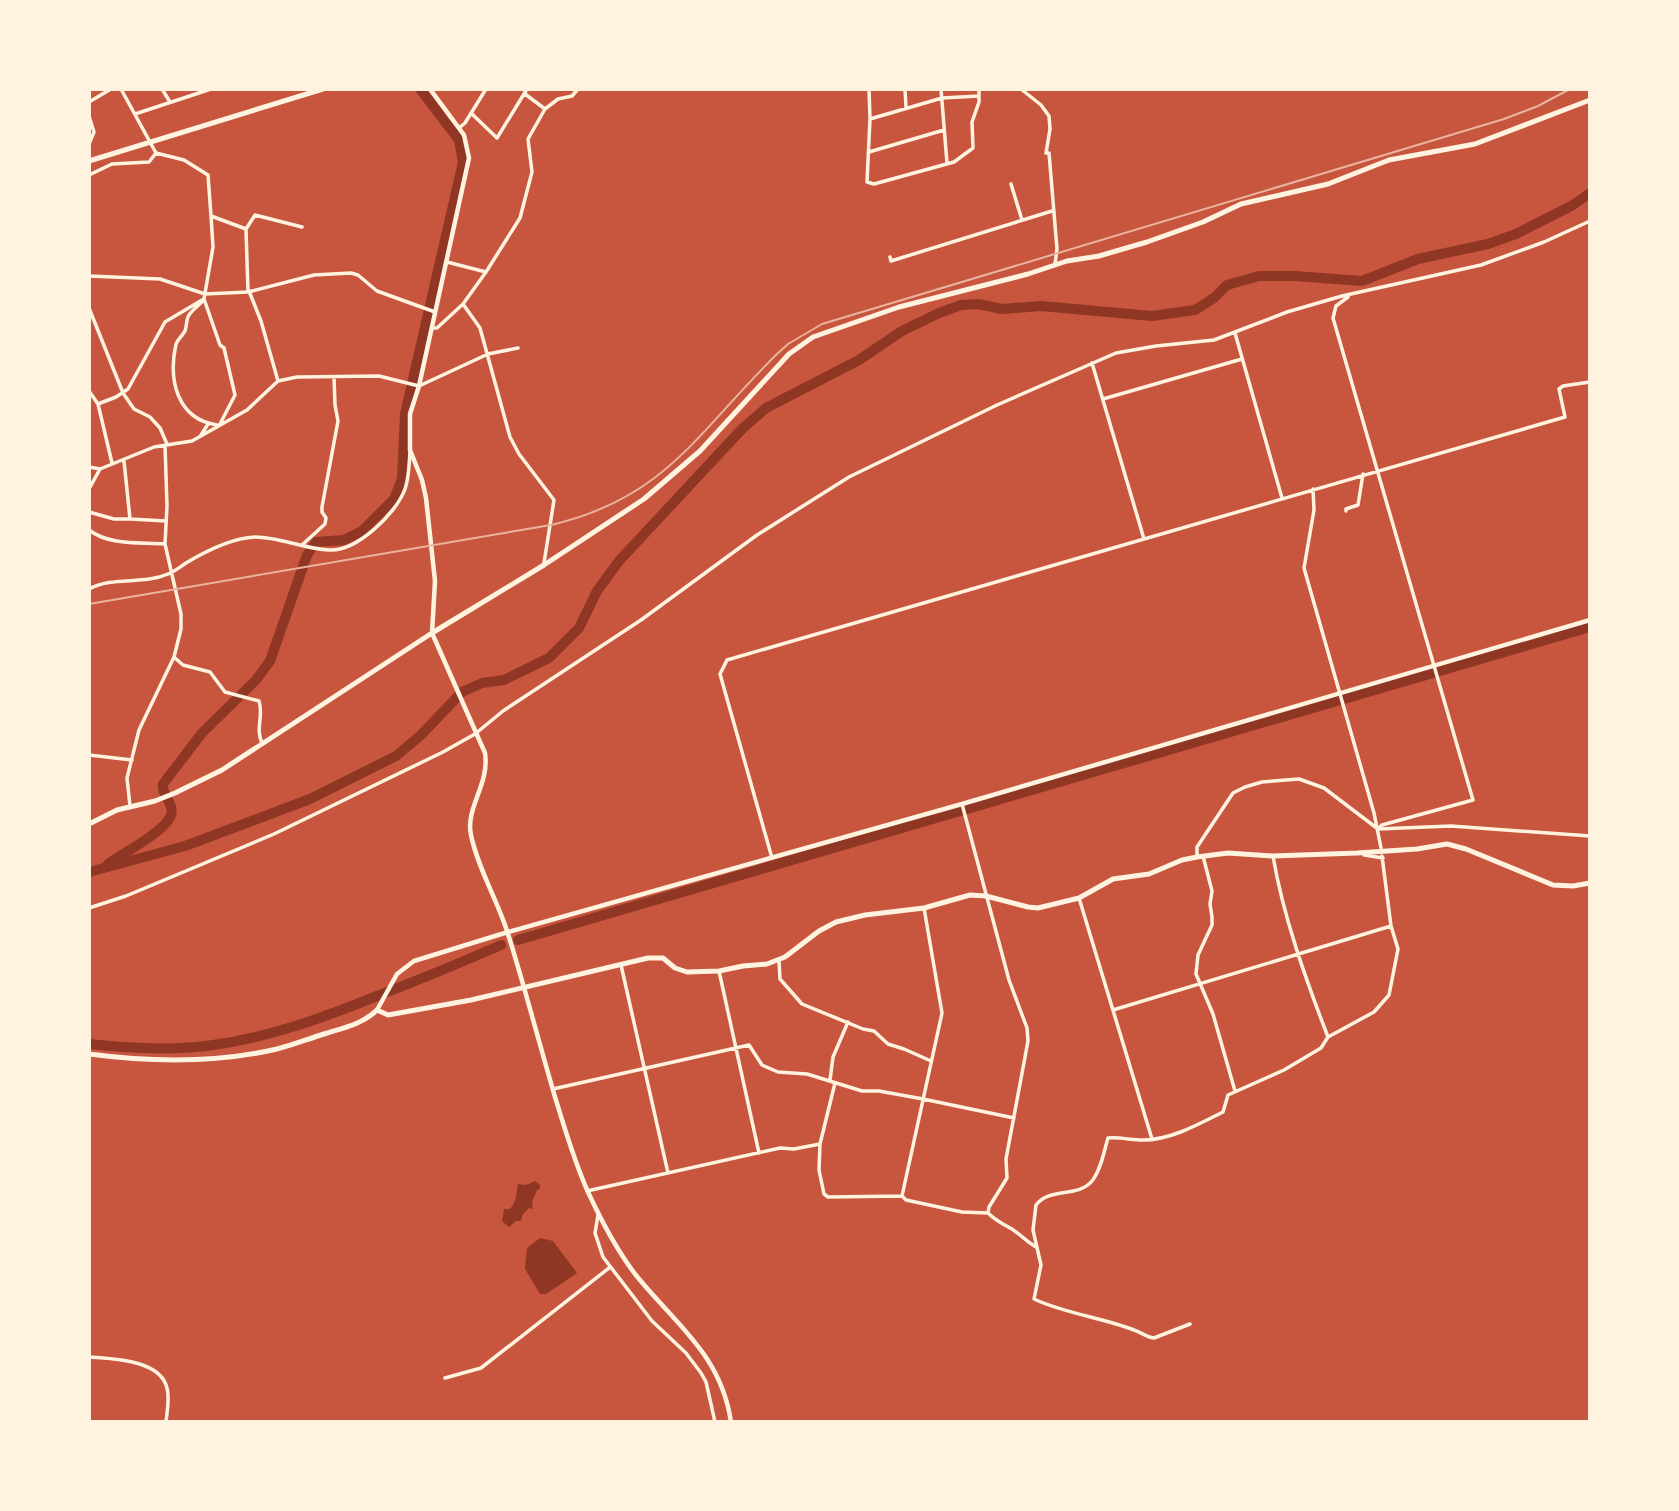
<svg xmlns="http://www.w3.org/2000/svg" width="1679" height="1511" viewBox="0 0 1679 1511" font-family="'Zilla Slab',serif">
<rect width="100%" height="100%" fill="#c8553d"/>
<path fill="#8f3625" d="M535,1181L540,1185V1189L537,1190L532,1202L533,1209L529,1208L523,1214L521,1221H516L509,1227L502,1221L504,1209H510C517,1201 516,1193 518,1184L526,1185Z
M540,1238L553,1241L577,1273L546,1294H540L525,1269L527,1248Z"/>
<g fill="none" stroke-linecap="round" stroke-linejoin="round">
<path stroke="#8f3625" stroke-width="10" d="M108,864C122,854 166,831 171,815C175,804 161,795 163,784L202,733L256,680L270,661L307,555L316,542L344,540L362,531L394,499L402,479L405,414L463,162L459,140L420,89
M89,872L185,846L310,799L396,756L421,735L462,692L482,683L504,680L549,658L579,628L597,591L619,561L742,429L766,408L859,360L902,331L939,313L961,305L978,304L1002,309L1041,306L1152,316L1195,310L1214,298L1227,285L1259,276H1295L1362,281L1418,259L1488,244L1516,234L1573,205L1590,193
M518,940L1590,627
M89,1044C130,1048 172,1051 213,1045C270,1037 323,1018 377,996C419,980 460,963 501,945"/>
<path stroke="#fff3e0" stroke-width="3.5" d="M121,89L156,153L184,160L208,175L211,216L246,229L248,292
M162,89L170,102
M869,89L870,119L867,182L874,184L954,162L973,148L972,122L979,102V89
M905,89L906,108
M941,89L947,163
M1021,89L1041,105L1049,116L1050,129L1046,153H1049L1057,249L1055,264
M525,94L545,109
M89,102L111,89
M471,113L497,138L527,89
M135,114L211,89
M89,116L94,132L89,144
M870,119L942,98L979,96
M459,128L465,123L486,89
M869,152L944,130
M89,175L112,164L149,162L156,153
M1011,184L1022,220
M211,216L213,247L204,299L220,345L224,348L235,395L220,424
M246,229L255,215L302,227
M890,257L891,261L1052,211
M447,262L486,272
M89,276L160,279L205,294L248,292L314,275L351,273L358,275L377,291L435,312
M249,291L261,321L278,381
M1348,297L1336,306L1333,318L1473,800L1382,825L1378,829
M204,299C200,305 193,309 189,315C186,319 187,326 185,331C182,336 178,339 176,344C168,380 177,419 217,425
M89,308L123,393L134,409L150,417L160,428L167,444
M432,328H437L463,304
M1235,333L1282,498
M1092,363L1144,539
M89,391L98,404L112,463
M1103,399L1242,359
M98,404L116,397L128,389L165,322L202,300
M201,435L208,424
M124,461L130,519L166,521
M89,467L100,469
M89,489L100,469L154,447L192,441L247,410L278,381L297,377L379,376L419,386L488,354L518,348
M1313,489L1314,510L1304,568L1374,813L1381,848
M1346,511V509L1358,505L1363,474
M89,512L114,519H130
M89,530C110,546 140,542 165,544
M302,545L325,524L326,518L322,512V507L338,421L335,405L334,377
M544,563L554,500L519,454L510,437L480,328L463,304L486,272L520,218L532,172L528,139L545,109L558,99L572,96L578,89
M89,589C113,576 143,585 168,574C174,572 180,567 186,563C206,551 231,538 255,537C280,537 304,549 329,550C356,552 396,514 405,489C409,478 409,465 410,452
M175,658L183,665L210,672L225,692L259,701C264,715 255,728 262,743
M89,755L132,760
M962,804L1009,980L1027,1028L1028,1041L1006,1159L1007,1178L989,1207L988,1213
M130,806L127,778L139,730L174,657L181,629V614L165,544L167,506L165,445
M1364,855L1383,858
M1203,856L1212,891L1210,904L1212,917V925L1198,955L1196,974L1213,1014L1235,1091
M1273,856C1283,916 1306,980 1328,1037
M1197,857V847L1233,793L1245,787L1262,782L1299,779L1324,788L1378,829L1451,826L1590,836
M772,858L720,674L727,660L1565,417L1559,389L1563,386L1590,382
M1079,898L1152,1139
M89,908L126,896L274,834L443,752L475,734L503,711L641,620L757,535L849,477L997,405L1116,353L1156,346L1214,340L1287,312L1342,296L1481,265L1544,242L1590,221
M779,961L780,979L802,1004L863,1029L874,1031L888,1044L904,1049L931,1061
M621,965L668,1173
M719,971L759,1153
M1113,1010L1391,926
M830,1080L833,1057L848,1022
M835,1083L820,1144L819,1170L824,1194L828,1197L902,1196L906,1200L962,1212L988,1213C996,1221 1003,1224 1012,1229C1021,1235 1027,1242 1036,1247
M553,1089L749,1045L762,1065L778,1072L807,1074L862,1091H879L923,1099L1014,1118
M587,1191L780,1148L794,1149L820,1144
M902,1196L942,1013L924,908
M598,1215L595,1233L603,1257L652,1321L686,1353L701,1373L706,1382L715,1422
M1190,1324L1154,1338C1146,1337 1141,1332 1134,1330C1101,1317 1066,1314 1034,1299L1041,1265L1033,1230L1036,1205C1050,1187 1078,1198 1092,1181C1101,1170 1104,1151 1108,1138C1120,1137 1131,1140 1143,1140C1171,1140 1199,1124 1223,1112L1228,1095L1284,1070L1321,1048L1328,1037L1374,1012L1389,995L1398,949L1391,926L1382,856
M89,1357C112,1359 160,1359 167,1388C170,1399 167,1411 166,1422
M445,1378L481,1368L609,1268"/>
<path stroke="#fff3e0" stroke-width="4.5" d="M430,89L464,135L469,158L419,386L410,414V450L422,480L426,498L435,581L432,633L485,753C490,784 465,808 471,835C478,869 498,901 508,934C525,988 539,1043 555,1097C565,1129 574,1161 588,1192C601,1220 616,1249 635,1274C675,1324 721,1354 731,1422
M377,1010L397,974L414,961L508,932L962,804L1590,620"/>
<path stroke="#fff3e0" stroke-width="5" d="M89,824L117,810L155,801L175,793L222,770L432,633L544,565L644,499L700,451L789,354L813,337L899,307L1028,274L1067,261L1099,256L1147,242L1203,222L1241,204L1328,184L1389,160L1475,144L1590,100"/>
<path stroke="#fff3e0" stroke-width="5" d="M89,161L323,89
M89,1054C150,1062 217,1063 277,1049C293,1045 308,1039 324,1034C343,1028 363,1024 377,1010L388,1015L471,1000L648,958H663L675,968L687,972L719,971L743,966L767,964L785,957L819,931L836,922L865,915L924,908L970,895L986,896L1028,907L1038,908L1079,898L1113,879L1149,874L1182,860L1197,857L1228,853L1273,856L1357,853L1417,849L1447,844L1466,849L1553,885L1573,886L1590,883"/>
<path stroke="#e9b49f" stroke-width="2" d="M89,604L551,525C667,498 699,430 777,354L788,344L822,324L1504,119L1538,106L1570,89"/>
</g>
<rect width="1679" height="1511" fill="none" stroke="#fff3e0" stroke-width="182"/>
</svg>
